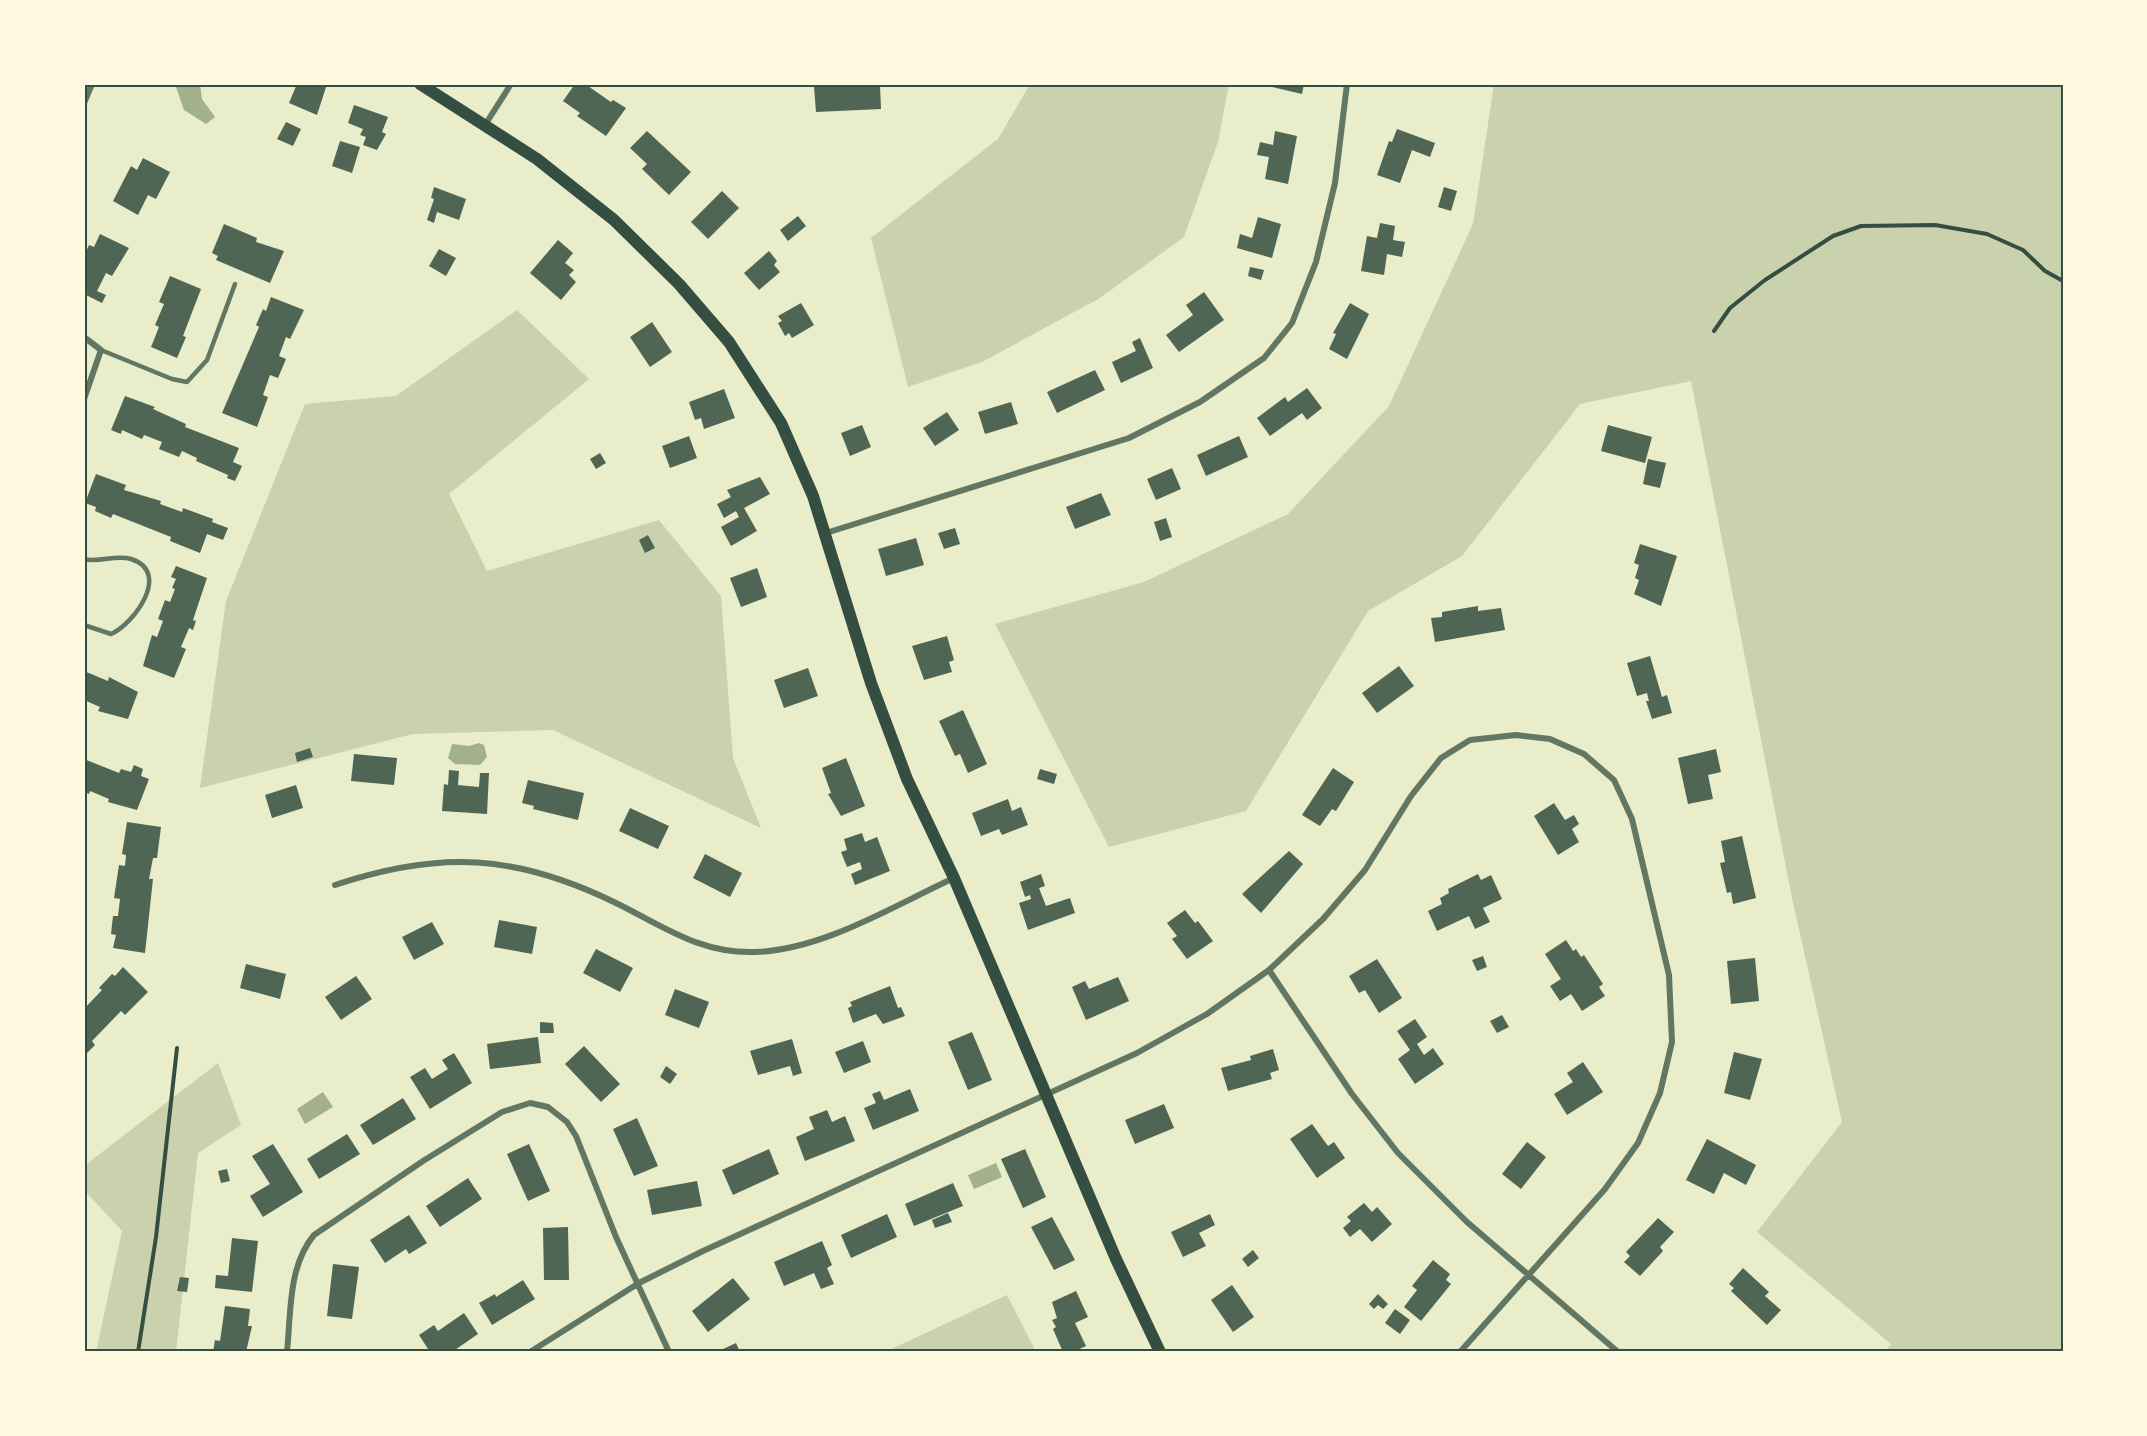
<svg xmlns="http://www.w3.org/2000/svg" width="2147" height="1436" viewBox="0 0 2147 1436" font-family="Rubik,sans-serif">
<rect width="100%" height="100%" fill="#e9edc9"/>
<path fill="#cad2ad" d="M1030,84H1229L1218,142L1184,237L1100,298L982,362L908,387L871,238L998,139Z
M1494,84H2063V1352H1885L1891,1344L1757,1232L1842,1122L1792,898L1691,381L1580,404L1462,556L1368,611L1246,811L1109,847L995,624L1144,582L1288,514L1389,406L1473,224Z
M517,310L589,379L449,494L487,571L659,520L721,596L733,758L761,828L553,730L413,734L200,788L226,601L305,404L396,396Z
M218,1063L241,1125L198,1153L176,1352H96L122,1231L84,1190V1166Z
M1007,1295L1036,1352H885Z"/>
<path fill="#a3b18a" d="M181,84H200L202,99L215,117L206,124L184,110L176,87Z
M479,743L484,745L487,757L480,765L455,764L448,758L452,744L469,746Z
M323,1092L333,1107L305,1124L297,1109Z
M996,1163L1002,1177L974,1189L968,1175Z"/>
<path fill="#4f6655" d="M297,84H327L317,115L289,103Z
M575,84H585L611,102L613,100L626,108L606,136L577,116L580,113L563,101Z
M846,84L880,85L881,109L816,112L814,87Z
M1259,84H1304L1302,94Z
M354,105L388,117L382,132L386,134L377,150L363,145L366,137L360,135L363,129L348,123Z
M286,122L301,129L293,146L277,139Z
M1397,129L1435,143L1430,157L1412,150L1400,183L1377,175L1389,141L1392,142Z
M647,131L691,172L669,195L642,169L647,164L630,148Z
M1275,131L1297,136L1288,184L1265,179L1269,157L1257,155L1260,142L1273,145Z
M340,141L360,147L352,173L332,166Z
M143,158L170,172L156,199L148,195L138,215L113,201L131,166L137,170Z
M434,187L466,199L459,220L437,212L434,223L427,220L434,199L431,198Z
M1444,187L1457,191L1451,211L1438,207Z
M722,191L739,208L708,239L691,222Z
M798,216L806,226L788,241L780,230Z
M1258,217L1281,224L1272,258L1237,248L1240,234L1252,238Z
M1380,223L1395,226L1393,240L1405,242L1402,257L1387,254L1384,275L1361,271L1367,236L1377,238Z
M224,224L257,238L256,242L284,251L270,283L216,260L218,256L212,253Z
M100,234L129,248L112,276L106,273L97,291L106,295L102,303L84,294V256L89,245L94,247Z
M558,240L573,253L565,263L574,270L569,275L576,282L561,300L530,273Z
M439,249L456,258L446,276L429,266Z
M769,251L777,261L774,265L780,272L759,290L744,273Z
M1250,267L1264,270L1261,280L1248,276Z
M170,276L201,289L183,336L186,337L177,358L151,347L159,327L155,325L164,304L159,302Z
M1204,292L1224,320L1179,352L1166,335L1193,315L1186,305Z
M271,297L304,310L290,339L286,337L279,356L286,359L278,378L270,375L263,395L268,397L257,427L222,413L259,327L256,325L263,309L266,311Z
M801,303L814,325L792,338L789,333L785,336L778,323L782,321L778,316Z
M1350,303L1369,314L1347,359L1329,349L1336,334L1333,333Z
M652,322L672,352L650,367L630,337Z
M1140,338L1153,368L1121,383L1112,362L1136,351L1132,342Z
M1095,370L1105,390L1057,413L1047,392Z
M1307,388L1322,408L1307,420L1302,413L1270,436L1257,418L1285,397L1288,402Z
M724,389L735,418L704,429L701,418L695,420L689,402Z
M125,396L155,407L153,409L186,424L185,427L239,448L233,462L242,466L235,481L227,478L228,475L196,461L197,458L182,451L179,457L159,449L162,442L144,435L142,439L122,430L121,434L111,430Z
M1011,402L1018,424L985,434L978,412Z
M947,412L959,430L935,446L923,428Z
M862,425L871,447L850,456L841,433Z
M1608,425L1652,437L1645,463L1601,451Z
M689,436L697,458L670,468L662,446Z
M1239,436L1248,457L1206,476L1197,455Z
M600,453L606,463L596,469L590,459Z
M1648,459L1666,463L1660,488L1643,484Z
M1172,468L1181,489L1156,500L1147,479Z
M96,474L126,485L124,490L161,501L160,504L182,512L183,508L213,519L212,522L228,528L223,540L207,534L200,553L170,541L171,537L113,514L111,518L95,511L96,507L85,503Z
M760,477L770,494L744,508L757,531L731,546L721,527L739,517L736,511L724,518L717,504L731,497L727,490Z
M1101,493L1111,515L1075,529L1066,507Z
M1166,518L1172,537L1160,541L1154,522Z
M955,528L960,544L944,549L938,533Z
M648,535L655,548L645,553L639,540Z
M916,538L924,565L886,576L878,549Z
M1640,544L1677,556L1661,606L1634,594L1639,580L1635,578L1639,565L1634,563Z
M176,566L207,578L193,620L196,621L193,630L189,628L181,647L186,649L174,678L143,666L152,635L157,637L163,621L158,619L165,600L170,602L175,589L172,588L176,579L171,577Z
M757,568L767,597L741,607L730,578Z
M1478,606V611L1501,608L1505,630L1435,642L1431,618L1442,617V612Z
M947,636L954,660L949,662L952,672L924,680L912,646Z
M1650,656L1662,697L1667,695L1672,713L1652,719L1646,701H1649L1647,693L1637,696L1627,663Z
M1399,666L1414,686L1377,713L1362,693Z
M808,668L818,696L784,708L774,680Z
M84,671L108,681L109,677L138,692L128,719L98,711L100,707L84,700Z
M963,710L987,764L968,773L960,754L955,756L939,721Z
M310,748L313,757L297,762L295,753Z
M1716,749L1721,772L1708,775L1713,799L1688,804L1678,758Z
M354,754L397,758L394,785L351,781Z
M846,758L865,806L841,816L828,794L831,793L822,768Z
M84,759L119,773L121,769L131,772L134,765L143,769L141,776L149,779L137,810L108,802L109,799L90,791L89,794L84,792Z
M1333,768L1354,782L1336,811L1332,809L1320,826L1302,815Z
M1040,769L1057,774L1054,784L1037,779Z
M449,770L459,771L458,785L479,787L480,773H489L487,814L442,811L444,784L448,785Z
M528,780L584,793L578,820L533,809L534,806L522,803Z
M296,785L303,808L272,818L265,795Z
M1008,799L1012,811L1021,807L1028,825L1002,835L999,829L981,836L972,813Z
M1554,803L1565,820L1574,815L1579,824L1572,829L1579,842L1558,855L1534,816Z
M630,808L669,826L658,849L619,831Z
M127,822L161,827L157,858H153L149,879H153L145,953L113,948L116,935L111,934L113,916H118L120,899L114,898L119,865L125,866L126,855L122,854Z
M862,833L865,842L877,837L890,871L855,885L851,874L862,869L860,862L847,867L841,852L847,850L844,839Z
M1742,836L1756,898L1733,904L1731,892L1727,893L1720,863L1725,862L1721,841Z
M1289,851L1303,864L1261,913L1242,894Z
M705,854L742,873L730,897L693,878Z
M1041,874L1045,886L1039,888L1046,906L1070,898L1075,913L1028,930L1019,903L1031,899L1030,895L1025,897L1020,882Z
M1478,874L1481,880L1491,875L1502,899L1483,908L1490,922L1475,929L1469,916L1437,931L1428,911L1442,904L1440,898L1449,893L1448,889Z
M1185,910L1195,923L1198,921L1213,941L1187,959L1172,939L1177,936L1167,923Z
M499,920L537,927L532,954L494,947Z
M432,922L444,944L414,960L402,937Z
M1566,940L1573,951L1576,949L1581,957L1584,955L1603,984L1599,987L1605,996L1582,1011L1571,994L1560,1001L1550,986L1561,979L1545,954Z
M596,949L633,968L620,992L583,973Z
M1483,956L1487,967L1477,971L1472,960Z
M1755,958L1759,1001L1731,1004L1727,961Z
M1377,959L1402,998L1379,1013L1365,990L1359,993L1349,976Z
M246,964L286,974L280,999L240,988Z
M123,967L148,992L125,1015L121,1011L92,1041L95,1045L84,1056V1009L102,990L99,988L112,974L115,976Z
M356,976L372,999L341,1020L325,997Z
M1118,977L1129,1001L1086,1020L1072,987L1085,981L1089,989Z
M890,986L898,1008L901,1007L905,1016L883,1024L876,1014L853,1023L848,1008L852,1006L850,1002Z
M675,989L709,1002L699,1028L665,1015Z
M1502,1015L1509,1027L1497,1033L1490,1021Z
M1415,1019L1427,1037L1417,1044L1424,1055L1433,1048L1444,1064L1415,1084L1398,1059L1410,1050L1397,1031Z
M540,1022L553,1023L554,1033H540Z
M972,1032L992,1080L968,1090L948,1042Z
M538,1037L541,1063L490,1069L487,1044Z
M792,1039L802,1073L793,1076L790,1066L758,1075L750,1051Z
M863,1041L871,1062L844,1073L835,1052Z
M584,1046L620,1084L601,1102L565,1064Z
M1273,1049L1279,1070L1270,1073L1272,1079L1228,1091L1221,1068L1251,1060L1250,1056Z
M1734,1052L1762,1059L1750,1100L1724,1093Z
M454,1053L472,1083L430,1109L410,1077L425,1068L432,1079L448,1069L442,1060Z
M1583,1062L1603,1092L1567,1115L1554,1094L1573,1082L1567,1073Z
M666,1066L677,1074L670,1084L660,1077Z
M910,1089L919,1111L873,1130L864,1108L876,1103L872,1094L880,1091L884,1100Z
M403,1098L416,1119L373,1145L360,1125Z
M1164,1104L1174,1128L1135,1144L1125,1120Z
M827,1110L832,1122L845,1116L855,1141L805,1161L796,1137L814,1129L809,1117Z
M637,1118L658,1166L634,1176L613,1129Z
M1312,1124L1328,1146L1334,1142L1345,1158L1317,1178L1290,1139Z
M347,1134L360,1154L319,1179L307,1159Z
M1707,1139L1756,1165L1746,1185L1724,1173L1714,1194L1686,1180Z
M1527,1142L1546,1157L1521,1189L1502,1174Z
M273,1144L303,1192L263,1217L250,1196L270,1184L252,1156Z
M529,1144L550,1191L528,1201L507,1154Z
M769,1149L779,1174L733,1195L722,1170Z
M1025,1149L1046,1197L1023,1208L1001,1159Z
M227,1169L230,1181L221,1183L218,1171Z
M468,1178L482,1199L440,1227L426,1206Z
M697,1181L702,1206L652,1215L647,1190Z
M953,1183L963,1206L914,1226L905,1204Z
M1364,1203L1372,1212L1377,1207L1392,1224L1372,1242L1360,1229L1350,1237L1343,1228L1351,1221L1347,1217Z
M948,1213L952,1222L935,1228L932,1220Z
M887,1214L897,1237L851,1258L841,1235Z
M1210,1214L1215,1225L1199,1233L1206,1246L1183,1257L1171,1232Z
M409,1215L427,1243L409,1254L406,1249L385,1263L370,1240Z
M1052,1217L1075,1260L1054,1270L1031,1227Z
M1658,1218L1674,1232L1660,1247L1663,1251L1640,1276L1624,1262L1630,1256L1626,1252Z
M568,1227L569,1280H544L543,1228Z
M232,1238L258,1241L252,1292L215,1288L216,1275L228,1276Z
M822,1241L832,1265L827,1268L834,1284L821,1289L814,1273L784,1286L774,1262Z
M1253,1250L1259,1258L1248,1267L1242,1259Z
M1433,1260L1450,1274L1446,1280L1451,1284L1421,1321L1404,1307L1417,1290L1412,1286Z
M333,1264L359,1267L352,1319L327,1316Z
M1743,1268L1769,1292L1765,1296L1781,1310L1767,1325L1731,1291L1734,1288L1729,1284Z
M180,1277L189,1278L187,1292L177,1291Z
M733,1278L750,1299L708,1332L692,1311Z
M523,1280L535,1299L492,1325L479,1303L495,1294L496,1297Z
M1232,1285L1254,1317L1233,1332L1211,1300Z
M1076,1291L1088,1317L1075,1323L1086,1346L1073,1352H1063L1053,1329L1056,1327L1052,1320L1057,1318L1052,1302Z
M1378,1294L1388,1304L1383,1309L1378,1305L1374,1309L1369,1304Z
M225,1306L250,1309L248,1326H252L246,1352H213L215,1340L220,1341Z
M1395,1309L1410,1320L1400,1334L1385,1323Z
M464,1313L478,1334L452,1352H430L419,1335L434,1325L438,1331Z
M736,1343L740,1352H716L721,1350Z"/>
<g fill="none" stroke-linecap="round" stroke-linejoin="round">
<path stroke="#344e41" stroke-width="4" d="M1714,331L1730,308L1765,280L1833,236L1861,226L1935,225L1987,234L2023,250L2045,271L2063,281
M138,1352L156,1237L177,1048"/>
<path stroke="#617663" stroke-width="4.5" d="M101,350L172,379L187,382L207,360L235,284
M84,559C100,563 116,554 131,559C172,572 134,624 111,634L84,625"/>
<path stroke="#617663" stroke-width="6" d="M84,103L92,84
M485,125L511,84
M84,337L101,350L84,399
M826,533L1129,438L1200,402L1264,358L1292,323L1316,262L1335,183L1347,84
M335,885C440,850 516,854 616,903C663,926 700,954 755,952C823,950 893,906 954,878
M1269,970L1352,1094L1398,1153L1467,1222L1618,1352
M287,1352C291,1313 288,1266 314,1235L423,1161L502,1112L530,1103L548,1107L567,1122L576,1136L616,1237L669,1352
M530,1352L639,1283L703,1251L1137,1053L1207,1014L1269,970L1323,919L1365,870L1411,796L1441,758L1470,740L1516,735L1550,739L1584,754L1614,780L1632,819L1669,975L1672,1042L1660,1093L1638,1143L1605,1189L1460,1352"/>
<path stroke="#344e41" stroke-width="12" d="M420,84L537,159L614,220L679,284L729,342L781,423L813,496L871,683L907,779L954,878L1116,1259L1160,1352"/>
</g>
<rect width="2147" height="1436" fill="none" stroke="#fefae0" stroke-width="171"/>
<rect x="86" y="86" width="1976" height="1264" fill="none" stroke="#344e41" stroke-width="2"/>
</svg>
